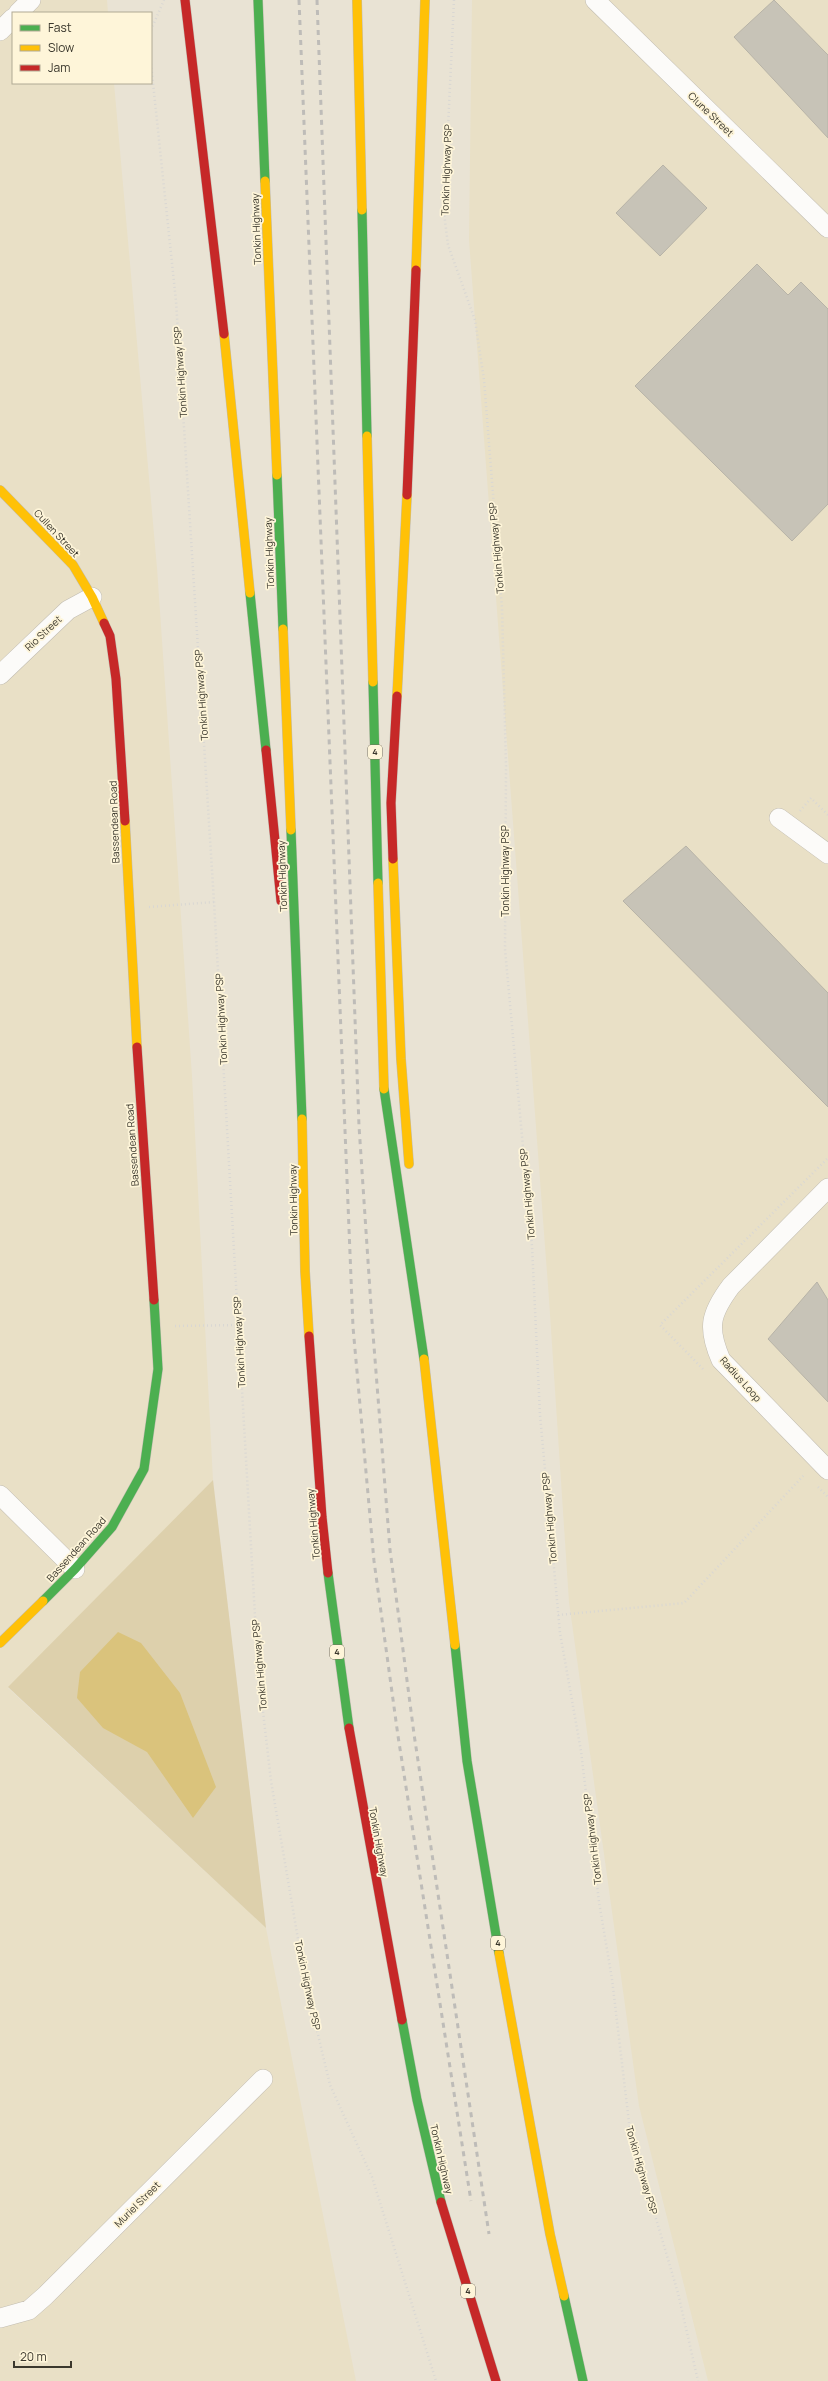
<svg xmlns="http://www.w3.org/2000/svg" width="828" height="2381" viewBox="0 0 828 2381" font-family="Manrope,sans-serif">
<rect width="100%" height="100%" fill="#e9e3d4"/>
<path fill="#e9e0c6" d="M0,0H107L108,13H13V83H114L157,568L192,1076L213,1480L8,1688L266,1928L356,2381H0Z
M472,0H828V2381H708L639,2106L569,1602L549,1299L469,240Z"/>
<path fill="#ddd0ac" d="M213,1480L266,1928L8,1687Z"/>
<path fill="#dac37c" d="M118,1632L141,1643L180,1693L216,1787L193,1818L147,1752L103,1728L77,1698L80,1672Z"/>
<path fill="#c7c3b7" stroke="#b7b3a7" d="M774,0L828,55V138L734,37Z
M663,165L707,208L660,256L616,213Z
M757,264L788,295L801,282L828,309V504L792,541L635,386Z
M686,846L828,993V1107L623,901Z
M817,1282L828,1300V1402L768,1339Z"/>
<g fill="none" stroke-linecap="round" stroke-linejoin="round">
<g stroke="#c1bcb1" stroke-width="20">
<path id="street" d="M595,0L828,228
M18,13L31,0
M0,31L13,18
M0,675L68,610L92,597
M779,818L828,854
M828,1188L731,1286C710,1314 707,1328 721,1360L828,1470
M0,1495L75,1569
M0,2318L29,2310L45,2296L263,2079"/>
</g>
<g stroke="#c1bcb1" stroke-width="10">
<path id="fast" d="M258,0L265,181
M362,210L367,436
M277,475L283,629
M250,593L266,750
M373,682L378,883
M291,830L302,1119
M384,1089L424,1359
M328,1573L349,1728
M43,1601L75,1569L112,1527L144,1469L158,1369L154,1300
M455,1645L467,1761L499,1953
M402,2020L417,2100L441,2202
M564,2296L583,2381"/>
</g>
<g stroke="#c1bcb1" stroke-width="10">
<path id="slow" d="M357,0L362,210
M265,181L277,475
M416,270L425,0
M224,334L250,593
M367,436L373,682
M0,490L73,565L92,597L104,623
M283,629L291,830
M397,696L407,495
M125,821L137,1047
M393,859L401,1059L409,1164
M378,883L384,1089
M302,1119L305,1271L309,1336
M424,1359L455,1645
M0,1643L43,1601
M499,1953L550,2234L564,2296"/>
</g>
<g stroke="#c1bcb1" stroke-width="10">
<path id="jam" d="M185,0L224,334
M407,495L416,270
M104,623L110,636L116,679L125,821
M266,750L281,901
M393,859L391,803L397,696
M137,1047L154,1300
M309,1336L322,1517L328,1573
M349,1728L402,2020
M441,2202L496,2381"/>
</g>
<path stroke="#d9d7d3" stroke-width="2.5" stroke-dasharray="1 3" stroke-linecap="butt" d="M454,0L444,213L448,245L475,320L484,380L502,608L506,766L505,949L532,1246L540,1415L560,1633L581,1751L599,1902L612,1979L630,2131L678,2293L698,2381
M151,30L164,0
M151,64L176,301L214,902L258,1668L271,1781L305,1980L330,2085L372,2177L436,2381
M800,811L811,798L828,815
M149,907L214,902
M175,1326L239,1325
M703,1369L660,1325L828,1158
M818,1487L828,1497
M558,1615L684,1603L805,1474"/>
<use href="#street" stroke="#fcfbf9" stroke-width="19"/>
<use href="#fast" stroke="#4caf50" stroke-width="9"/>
<use href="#slow" stroke="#ffc107" stroke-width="9"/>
<use href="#jam" stroke="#c62828" stroke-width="9"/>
<path stroke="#bebcb8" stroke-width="3" stroke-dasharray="5 5" stroke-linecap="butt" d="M299,0L353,1327L374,1561L398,1736L471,2201
M317,0L359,1126L372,1321L390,1550L414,1734L489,2234"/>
</g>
<g text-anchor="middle" stroke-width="3.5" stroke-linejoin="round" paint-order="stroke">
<g fill="#fef5d9" stroke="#767161" stroke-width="1">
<rect x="368" y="745" width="14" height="14" rx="3"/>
<rect x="330" y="1645" width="14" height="14" rx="3"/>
<rect x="491" y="1936" width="14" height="14" rx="3"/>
<rect x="461" y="2284" width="14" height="14" rx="3"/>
</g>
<g font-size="9" font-weight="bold" fill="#3b382d">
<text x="375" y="755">4</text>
<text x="337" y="1655">4</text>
<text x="498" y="1946">4</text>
<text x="468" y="2294">4</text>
</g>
<g font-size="10" fill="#3b382d" stroke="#fef5d9">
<text transform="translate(711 114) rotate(44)" y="4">Clune Street</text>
<text transform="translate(446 170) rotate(-88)" y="4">Tonkin Highway PSP</text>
<text transform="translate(256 229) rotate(-92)" y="4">Tonkin Highway</text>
<text transform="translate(180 372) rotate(-94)" y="4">Tonkin Highway PSP</text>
<text transform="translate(57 533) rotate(47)" y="4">Cullen Street</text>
<text transform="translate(496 548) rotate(-95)" y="4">Tonkin Highway PSP</text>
<text transform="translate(269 553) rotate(-92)" y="4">Tonkin Highway</text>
<text transform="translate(43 633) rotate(-43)" y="4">Rio Street</text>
<text transform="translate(201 695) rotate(-94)" y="4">Tonkin Highway PSP</text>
<text transform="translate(114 822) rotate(-92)" y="4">Bassendean Road</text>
<text transform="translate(505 871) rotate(-90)" y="4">Tonkin Highway PSP</text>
<text transform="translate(282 876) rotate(-92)" y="4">Tonkin Highway</text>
<text transform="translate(221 1019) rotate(-93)" y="4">Tonkin Highway PSP</text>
<text transform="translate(132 1145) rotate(-94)" y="4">Bassendean Road</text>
<text transform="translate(527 1194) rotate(-95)" y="4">Tonkin Highway PSP</text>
<text transform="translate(293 1200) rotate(-91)" y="4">Tonkin Highway</text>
<text transform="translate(239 1342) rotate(-93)" y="4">Tonkin Highway PSP</text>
<text transform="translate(741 1379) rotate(48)" y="4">Radius Loop</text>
<text transform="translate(549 1518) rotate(-95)" y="4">Tonkin Highway PSP</text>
<text transform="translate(313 1524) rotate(-95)" y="4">Tonkin Highway</text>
<text transform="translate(76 1549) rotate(-48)" y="4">Bassendean Road</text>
<text transform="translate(259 1665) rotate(-95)" y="4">Tonkin Highway PSP</text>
<text transform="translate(592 1839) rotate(-97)" y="4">Tonkin Highway PSP</text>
<text transform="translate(379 1842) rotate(80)" y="4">Tonkin Highway</text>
<text transform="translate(308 1985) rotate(78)" y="4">Tonkin Highway PSP</text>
<text transform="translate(442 2159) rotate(77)" y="4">Tonkin Highway</text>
<text transform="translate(642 2170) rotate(74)" y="4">Tonkin Highway PSP</text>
<text transform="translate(137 2204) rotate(-45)" y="4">Muriel Street</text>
</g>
</g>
<rect x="12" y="12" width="140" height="72" fill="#fef5d9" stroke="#b0a994"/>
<rect x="20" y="25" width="20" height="6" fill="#4caf50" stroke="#b0a994"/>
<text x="48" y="32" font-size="12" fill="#3b382d">Fast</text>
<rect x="20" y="45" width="20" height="6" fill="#ffc107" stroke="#b0a994"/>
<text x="48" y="52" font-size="12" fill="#3b382d">Slow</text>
<rect x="20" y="65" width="20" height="6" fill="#c62828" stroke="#b0a994"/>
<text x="48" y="72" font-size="12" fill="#3b382d">Jam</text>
<path d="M14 2361v6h57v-6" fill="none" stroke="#3b382d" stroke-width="2"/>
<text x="20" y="2361" font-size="12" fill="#3b382d" stroke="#fef5d9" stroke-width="3" paint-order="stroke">20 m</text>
</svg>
